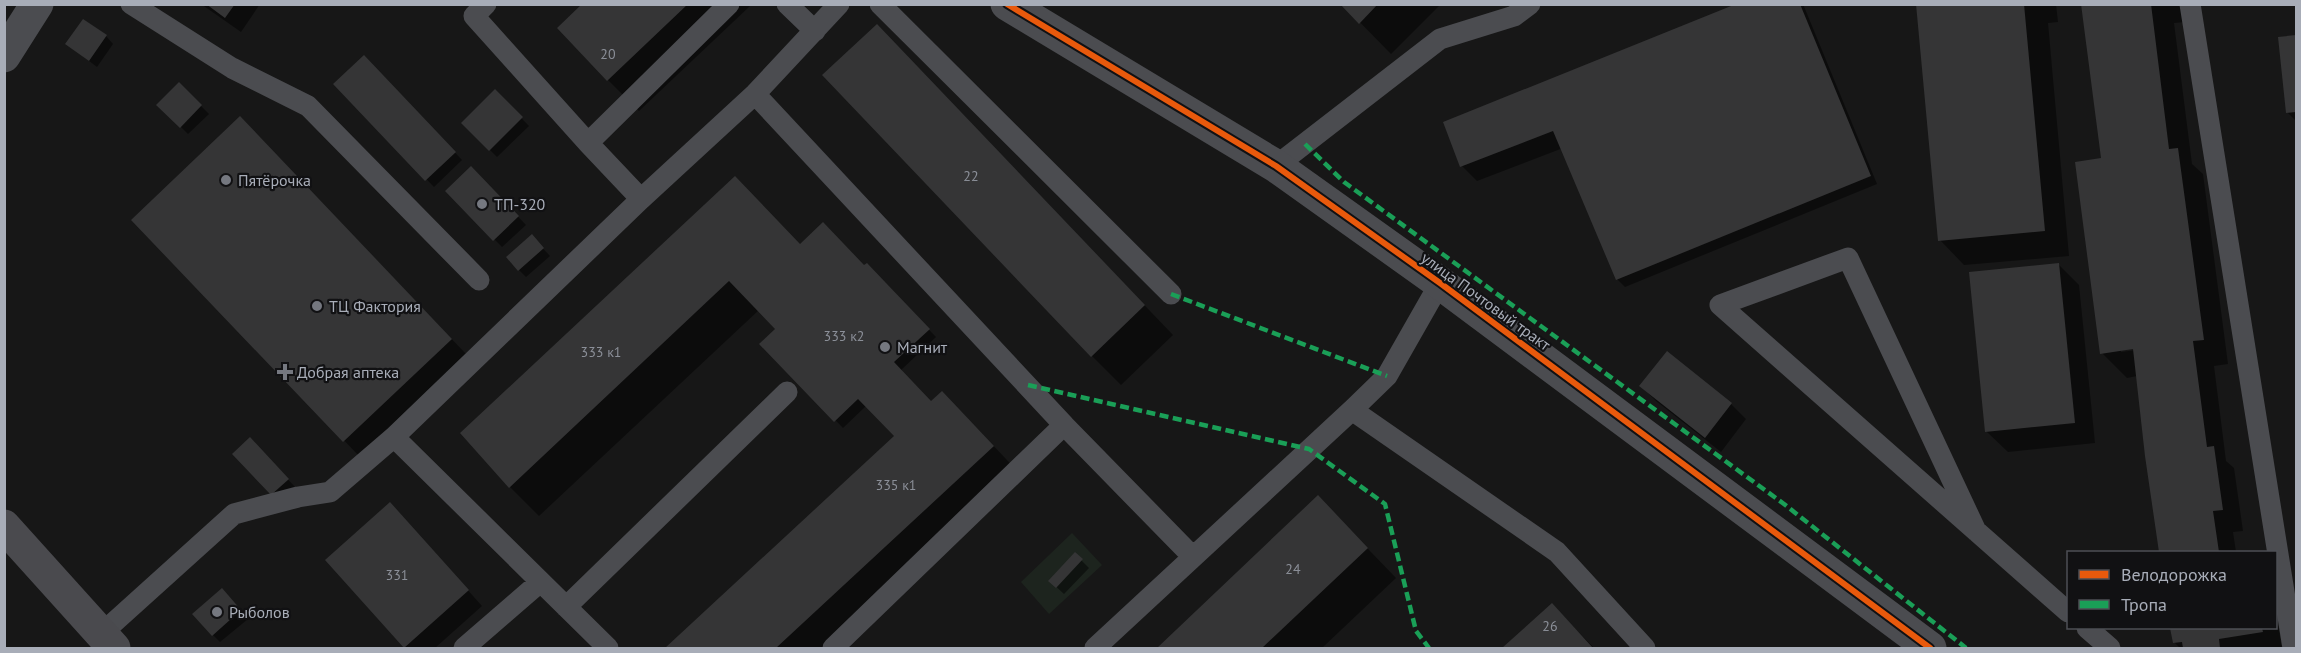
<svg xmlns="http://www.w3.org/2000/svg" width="2301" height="653" viewBox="0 0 2301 653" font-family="'PT Sans',sans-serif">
<rect width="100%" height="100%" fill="#171717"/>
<path fill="#1d241e" d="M1072,533L1102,565L1049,614L1021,582Z"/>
<path fill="#0007" fill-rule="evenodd" d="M201,4H260L241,32Z
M584,4H749L750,6L639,111L608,80Z
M1342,4H1441L1391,54Z
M1740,4H1803L1877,184L1625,287L1617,279L1563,148L1477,181L1462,166Z
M1918,4H2056L2058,22L2048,23L2069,256L1964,265L1940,240Z
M2082,4H2182L2185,22L2174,23L2192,164L2203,174L2228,364L2214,366L2226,461L2234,468L2243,531L2233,532L2236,552H2161L2137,376L2127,378L2102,353V160ZM2175,345L2121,352V349Z
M106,36L113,44L97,67L67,44Z
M2296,36V121L2287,112L2279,38Z
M905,55L1173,335L1121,385L1092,356Z
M364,57L462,160L434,187L335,84Z
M179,84L209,114L188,134L159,105Z
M495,91L529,126L497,157L463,123Z
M255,133L466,354L359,456L133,220Z
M471,168L526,225L502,247L447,191Z
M735,178L800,246L864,267L874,273L936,337L900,371L931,403L971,422L1022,476L836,648H667L896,436L866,406L843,428L762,344L777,329L759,310L539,516L510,487Z
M532,237L550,256L526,277L519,270Z
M2058,264L2079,285L2095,443L2008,452L1987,432Z
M1667,353L1731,404L1746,419L1721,452L1656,401L1641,386Z
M250,439L295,487L280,502L234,454Z
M1318,497L1396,578L1322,648H1159Z
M404,519L482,606L435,648H406L327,560Z
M1075,554L1089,568L1064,594L1050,581Z
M230,598L248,619L220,642L213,635Z
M1552,605L1594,648H1505Z
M2276,612L2282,648H2180L2174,642L2172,628H2276Z"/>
<path fill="#353536" d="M206,4H235L225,18Z
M582,4H688L607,81L557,28Z
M1340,4H1378L1359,24Z
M1736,4H1800L1871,176L1616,280L1553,131L1460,167L1443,122Z
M1916,4H2024L2045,231L1938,241Z
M2081,4H2151L2169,149L2178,148L2204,340L2193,341L2207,447L2214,446L2223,510L2213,511L2219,552H2159L2145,456L2133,349L2100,354L2075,162L2101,158Z
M83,19L107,35L89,61L65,44Z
M877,24L1145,305L1091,357L822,75Z
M2296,35V112L2286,113L2278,37Z
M364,55L456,152L425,181L333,84Z
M179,82L202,105L180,128L156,105Z
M495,89L523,117L489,151L461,123Z
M240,116L452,339L343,442L131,220Z
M471,166L519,216L493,241L445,191Z
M735,176L800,244L823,222L864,265L867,263L886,283L930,329L894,362L931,401L942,391L994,446L776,648H665L894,436L858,399L834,422L759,344L775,329L729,281L509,488L460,433Z
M532,234L544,248L518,271L506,257Z
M2059,263L2075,423L1985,432L1969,272Z
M1667,351L1732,403L1705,438L1639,386Z
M250,437L289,479L271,495L232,454Z
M1318,495L1368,548L1262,648H1157Z
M390,502L469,590L404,648L325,560Z
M1075,552L1083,559L1056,588L1048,581Z
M222,588L241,610L212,636L192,614Z
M1552,603L1593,648H1502Z
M2170,628H2262L2263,632L2219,639L2220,648H2183L2182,642L2173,643Z"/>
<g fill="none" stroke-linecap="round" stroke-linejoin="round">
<path stroke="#4b4c50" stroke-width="21" d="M131,4L232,68L308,106L479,280
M486,4L474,16L588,143
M787,4L815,31
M880,4L1171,294
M2190,4L2293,648
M755,94L1064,425L833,648
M1276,166L1440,39L1514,16L1530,4
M641,199L588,143L729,4
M1440,283L1387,376L1352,410L1557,552L1645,648
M1064,425L1193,557
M1976,531L1848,258L1720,305L2068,612
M566,607L787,392
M2087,628L2110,648
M101,634L234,514L298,497L330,492L394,437
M464,648L539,583
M608,648L394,437L641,199L755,94L839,4
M1095,648L1352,410"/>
<path stroke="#4b4c50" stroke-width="33" d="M1007,4L1276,166L1440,283L1930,648
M4,56L37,4"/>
<path stroke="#4a4a4e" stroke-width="33" d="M4,526L114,648"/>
<path stroke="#1a9f57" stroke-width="4.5" stroke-dasharray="9 4.5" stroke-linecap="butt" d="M1305,144L1344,182L1784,504L1966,648
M1171,294L1387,376
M1028,385L1309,449L1385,504L1416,631L1429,648"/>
<g stroke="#111113" stroke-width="10">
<path id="cycleway" d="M1007,4L1276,166L1440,283L1930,648"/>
</g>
<use href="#cycleway" stroke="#e8590c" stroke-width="6"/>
</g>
<g fill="#757880" stroke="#111113" stroke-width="2">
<circle cx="226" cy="180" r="6"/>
<circle cx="482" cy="204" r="6"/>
<circle cx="317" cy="306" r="6"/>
<circle cx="885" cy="347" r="6"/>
<path d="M282 363h6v6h6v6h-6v6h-6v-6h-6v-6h6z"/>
<circle cx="217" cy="612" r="6"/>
</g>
<g text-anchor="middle" stroke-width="4.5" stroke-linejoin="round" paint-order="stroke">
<g font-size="14" fill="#8b8f98">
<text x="608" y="59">20</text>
<text x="971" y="181">22</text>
<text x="844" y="341">333 к2</text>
<text x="601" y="357">333 к1</text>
<text x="896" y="490">335 к1</text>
<text x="1293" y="574">24</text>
<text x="397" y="580">331</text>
<text x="1550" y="631">26</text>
</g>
<g font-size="16" fill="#a8adb8" stroke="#111113" text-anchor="start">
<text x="238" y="186">Пятёрочка</text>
<text x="494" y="210">ТП-320</text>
<text x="329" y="312">ТЦ Фактория</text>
<text x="897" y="353">Магнит</text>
<text x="297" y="378">Добрая аптека</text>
<text x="229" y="618">Рыболов</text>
</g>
<g font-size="16" fill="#a8adb8" stroke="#111113">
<text transform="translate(1486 301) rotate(36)" y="6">улица Почтовый тракт</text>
</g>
</g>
<rect width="2301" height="653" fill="none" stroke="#a8adb8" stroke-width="12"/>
<rect x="2067" y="551" width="210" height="78" fill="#111113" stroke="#4d4f55" stroke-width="1.5"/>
<rect x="2079" y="570" width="30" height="9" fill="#e8590c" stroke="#4d4f55" stroke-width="1.5"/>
<text x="2121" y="581" font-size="18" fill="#a8adb8">Велодорожка</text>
<rect x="2079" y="600" width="30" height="9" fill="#1a9f57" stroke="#4d4f55" stroke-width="1.5"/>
<text x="2121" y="611" font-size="18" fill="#a8adb8">Тропа</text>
</svg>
